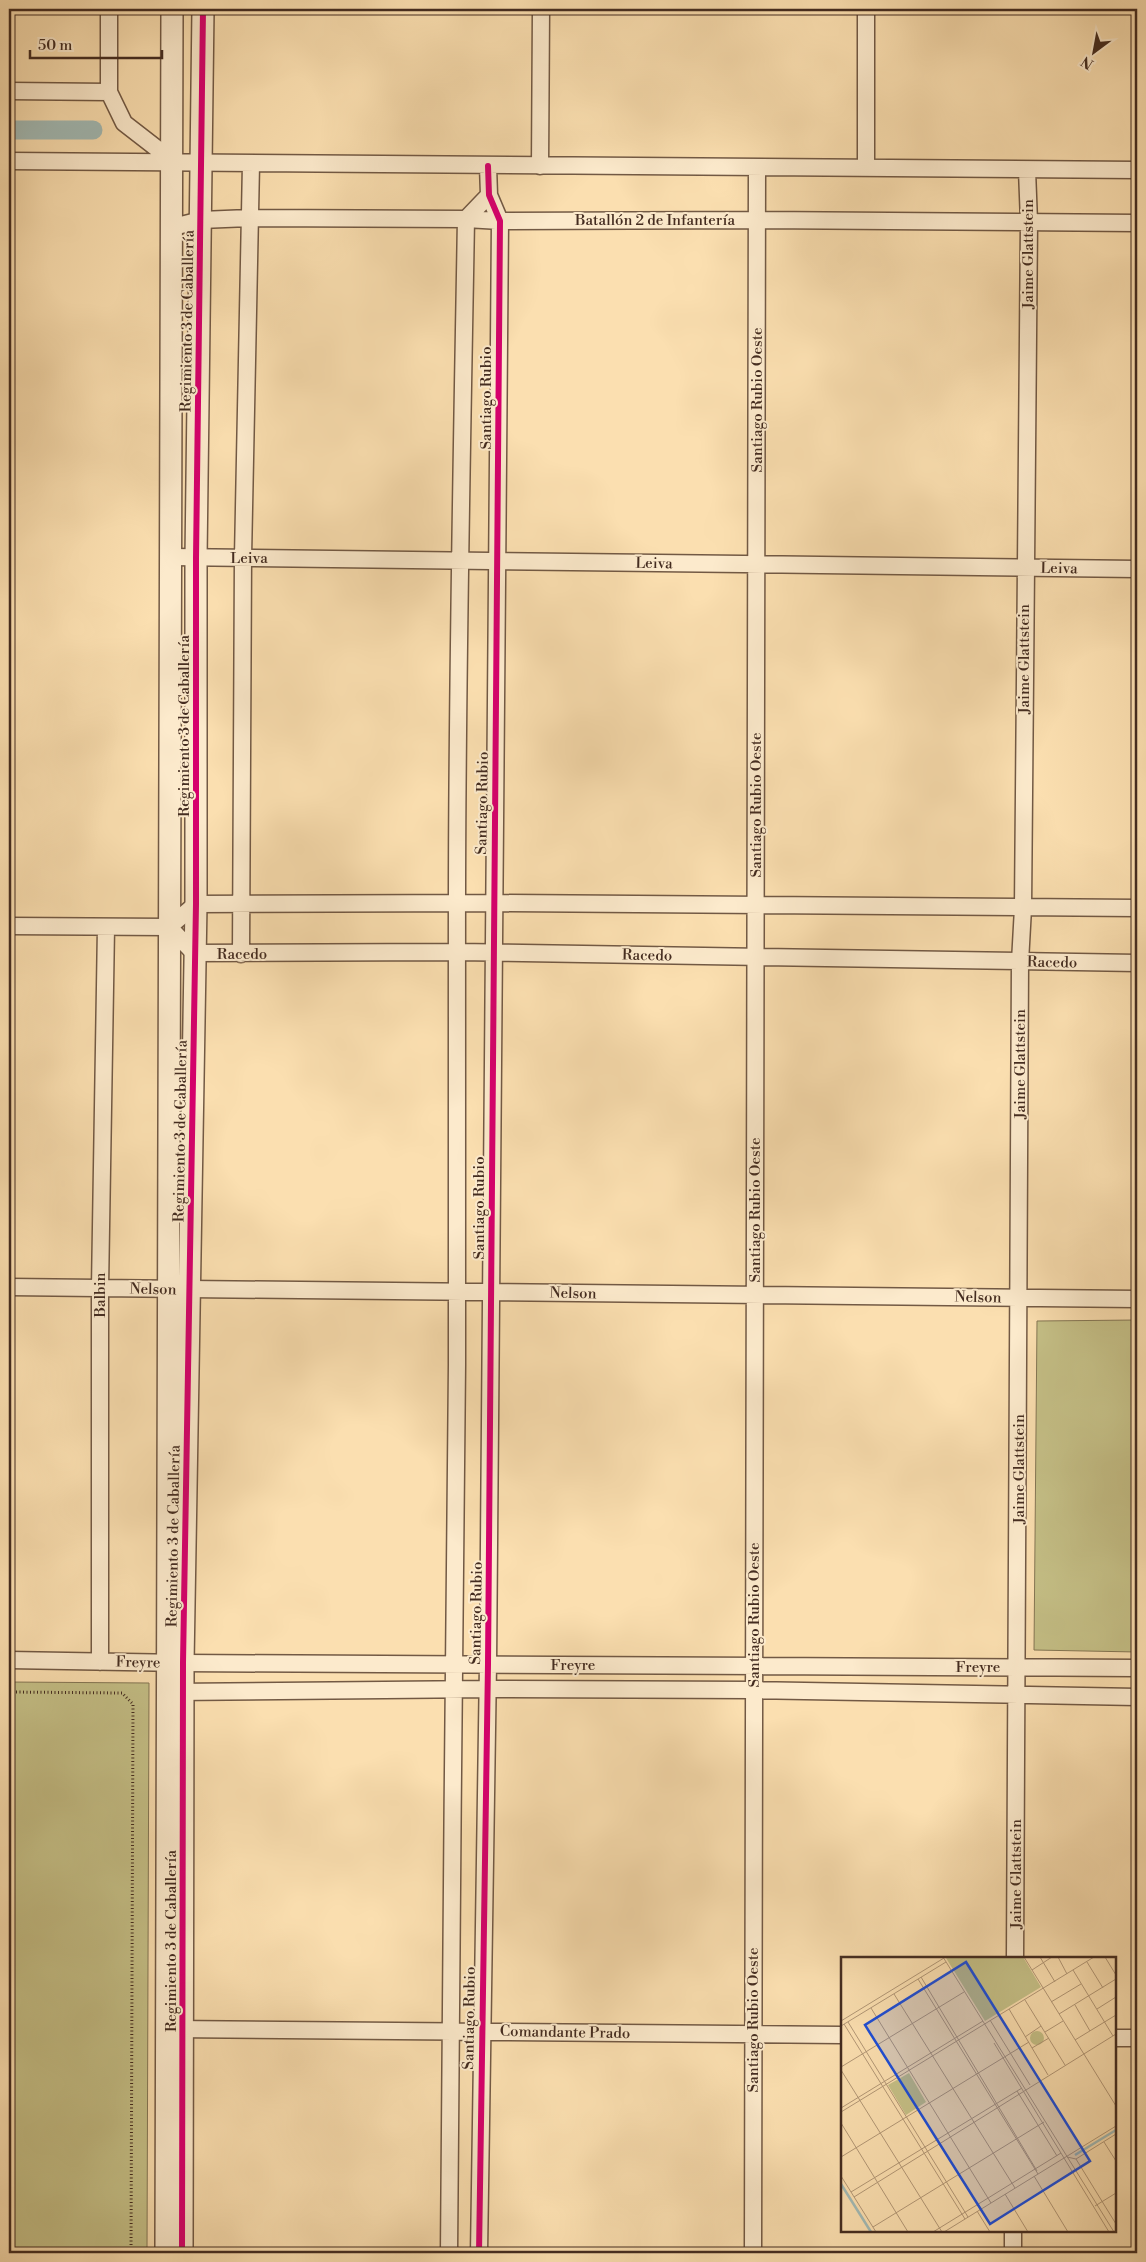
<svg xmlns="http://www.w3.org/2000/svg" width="1146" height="2262" viewBox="0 0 1146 2262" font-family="'Libre Bodoni',serif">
<rect width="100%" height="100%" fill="#fbdfb0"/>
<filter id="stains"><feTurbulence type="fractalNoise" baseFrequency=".004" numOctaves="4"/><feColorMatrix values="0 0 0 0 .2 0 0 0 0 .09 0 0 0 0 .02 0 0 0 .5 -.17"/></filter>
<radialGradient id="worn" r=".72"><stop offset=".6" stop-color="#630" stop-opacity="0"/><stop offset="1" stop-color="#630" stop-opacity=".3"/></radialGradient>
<path fill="#c5c087" stroke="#847654" d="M1137,1320V1652L1034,1650L1037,1321Z
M9,1682L149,1683L147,2253H9Z"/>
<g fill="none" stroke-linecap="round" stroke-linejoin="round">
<path stroke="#a2bab5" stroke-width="19" d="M9,130H93"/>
<g stroke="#725944" stroke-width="19">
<path id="minor" d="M9,91L109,92L124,123L173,161
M109,92V9
M9,161L1137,170
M540,166L541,9
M866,168V9
M173,227L201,220L249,218L466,219L500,221L758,220L1137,223
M171,557L1137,569
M9,926L169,927L196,904L493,903L1137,908
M169,927L194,953L457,952L1137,963
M241,954L243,557L251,164
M9,1287L1137,1299
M9,1660L183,1663L1137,1668
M100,1662V1288L106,927
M173,1692L488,1689L754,1690L1137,1697
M1015,1958L1020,962L1023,908L1029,222L1027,170
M172,2029L842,2035
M1115,2038H1137
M449,2253C449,1957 456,1660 457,1364C458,1210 456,1057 457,904C457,675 462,447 466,219L489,195
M479,2253L488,1664L500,221L489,195L488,166
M753,2253L757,167
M1013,2253V2231"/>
</g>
<g stroke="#725944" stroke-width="24">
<path id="tertiary" d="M166,2253L172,9
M182,2253L183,1663L196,904V558L203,9"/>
</g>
<path stroke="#442c20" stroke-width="3" stroke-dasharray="1 2.5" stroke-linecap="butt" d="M9,1692L122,1693L133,1704L131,2253"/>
<use href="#minor" stroke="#fceacc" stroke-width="16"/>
<use href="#tertiary" stroke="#fceacc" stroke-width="21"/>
<g stroke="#fceacc" stroke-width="9">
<path id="cycleway" d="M182,2253L183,1663L196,904V558L203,9
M479,2253L488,1664L500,221L489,195L488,166"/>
</g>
<use href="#cycleway" stroke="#d6006c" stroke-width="6"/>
</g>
<g text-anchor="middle" stroke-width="4" stroke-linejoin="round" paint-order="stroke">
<g font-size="15" fill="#442c20" stroke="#fceacc">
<text x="655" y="225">Batallón 2 de Infantería</text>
<text transform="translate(1028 254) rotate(-90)" y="5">Jaime Glattstein</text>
<text transform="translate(187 321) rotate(-89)" y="5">Regimiento 3 de Caballería</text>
<text transform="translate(486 398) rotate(-90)" y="5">Santiago Rubio</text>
<text transform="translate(757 400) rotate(-90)" y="5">Santiago Rubio Oeste</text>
<text x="249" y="563">Leiva</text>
<text transform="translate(654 563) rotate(1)" y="5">Leiva</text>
<text transform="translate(1059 568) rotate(1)" y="5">Leiva</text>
<text transform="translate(1024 659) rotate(-90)" y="5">Jaime Glattstein</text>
<text transform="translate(184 726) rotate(-90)" y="5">Regimiento 3 de Caballería</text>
<text transform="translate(482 803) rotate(-89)" y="5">Santiago Rubio</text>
<text transform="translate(756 805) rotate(-90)" y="5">Santiago Rubio Oeste</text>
<text x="242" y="959">Racedo</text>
<text transform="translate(647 955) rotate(1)" y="5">Racedo</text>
<text transform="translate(1052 962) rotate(1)" y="5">Racedo</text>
<text transform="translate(1020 1064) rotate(-90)" y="5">Jaime Glattstein</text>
<text transform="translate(180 1131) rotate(-89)" y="5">Regimiento 3 de Caballería</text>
<text transform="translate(479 1208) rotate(-90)" y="5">Santiago Rubio</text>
<text transform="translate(755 1210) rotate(-90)" y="5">Santiago Rubio Oeste</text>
<text transform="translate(153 1289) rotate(1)" y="5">Nelson</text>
<text transform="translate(573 1293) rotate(1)" y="5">Nelson</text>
<text transform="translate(100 1295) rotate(-90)" y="5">Balbin</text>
<text transform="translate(978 1297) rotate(1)" y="5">Nelson</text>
<text transform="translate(1019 1469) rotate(-90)" y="5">Jaime Glattstein</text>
<text transform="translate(173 1536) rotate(-89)" y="5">Regimiento 3 de Caballería</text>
<text transform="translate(476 1613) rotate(-89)" y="5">Santiago Rubio</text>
<text transform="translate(754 1615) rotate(-90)" y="5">Santiago Rubio Oeste</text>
<text transform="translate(138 1662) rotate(1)" y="5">Freyre</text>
<text x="573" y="1670">Freyre</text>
<text x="978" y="1672">Freyre</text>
<text transform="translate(1016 1874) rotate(-90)" y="5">Jaime Glattstein</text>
<text transform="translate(171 1941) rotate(-90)" y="5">Regimiento 3 de Caballería</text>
<text transform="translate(469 2018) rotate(-89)" y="5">Santiago Rubio</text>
<text transform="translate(753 2020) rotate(-90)" y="5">Santiago Rubio Oeste</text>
<text transform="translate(565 2032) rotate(1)" y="5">Comandante Prado</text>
</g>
</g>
<g transform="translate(841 1957)">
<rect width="275" height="275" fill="#fbdfb0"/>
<path d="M182,0L200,30L144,64L105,1ZM189 81a7 7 0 1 1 14 0a7 7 0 1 1-14 0ZM68,116L85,145L65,158L47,128Z" fill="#c5c087"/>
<path fill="none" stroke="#a2bab5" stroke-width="2.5" d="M234,198L275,173M0,227L30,275"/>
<path fill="none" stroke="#b29776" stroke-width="1" d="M102,0L273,275M183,0L275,149M199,0L214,25M217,0L226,17M264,0L275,18M246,5L262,31M191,13L211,0M232,13L272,79M80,20L196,214M77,22L197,217M53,37L174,231M184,43L224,108M210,45L240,27M234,48L249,74M30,51L150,246M168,52L207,118M256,52L275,40M218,57L275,22M149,63L189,128M0,64L103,1M7,65L127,260M3,67L124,262M0,69L105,5M204,75L222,64M184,80L200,69M234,83L275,58M153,86L268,275M191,91L208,81M0,110L123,35M0,113L101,275M176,134L216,199M0,151L142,64M0,155L253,0M0,166L67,275M263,185L275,204M0,200L188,85M226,200L235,202L275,177M235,202L275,267M0,219L35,275M193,219L227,275M10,235L181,131M164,237L187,275M13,240L275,77M254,249L275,236M136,254L149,275M32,270L203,165M92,275L220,196M103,275L275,169"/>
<path fill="#1d4ed8" fill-opacity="0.15" stroke="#1d4ed8" stroke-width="2.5" d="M125,5L249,204L149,267L24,68Z"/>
<rect width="275" height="275" fill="none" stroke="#442c20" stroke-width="2.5"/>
</g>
<rect width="1146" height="2262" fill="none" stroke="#fbdfb0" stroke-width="30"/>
<rect x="10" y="10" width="1126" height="2242" fill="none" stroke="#442c20" stroke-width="2.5"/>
<rect x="15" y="15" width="1116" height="2232" fill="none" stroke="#442c20"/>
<g transform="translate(1094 52) rotate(212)" stroke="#fceacc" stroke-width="4" paint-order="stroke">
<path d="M0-4L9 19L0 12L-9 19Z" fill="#442c20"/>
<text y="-8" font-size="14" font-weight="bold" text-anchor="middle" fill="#442c20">N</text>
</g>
<path d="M30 50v8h132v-8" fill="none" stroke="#442c20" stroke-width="2.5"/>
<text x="38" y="50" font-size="15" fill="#442c20" stroke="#fceacc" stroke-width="4" paint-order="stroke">50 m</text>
<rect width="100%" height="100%" filter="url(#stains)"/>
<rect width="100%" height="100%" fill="url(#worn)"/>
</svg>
